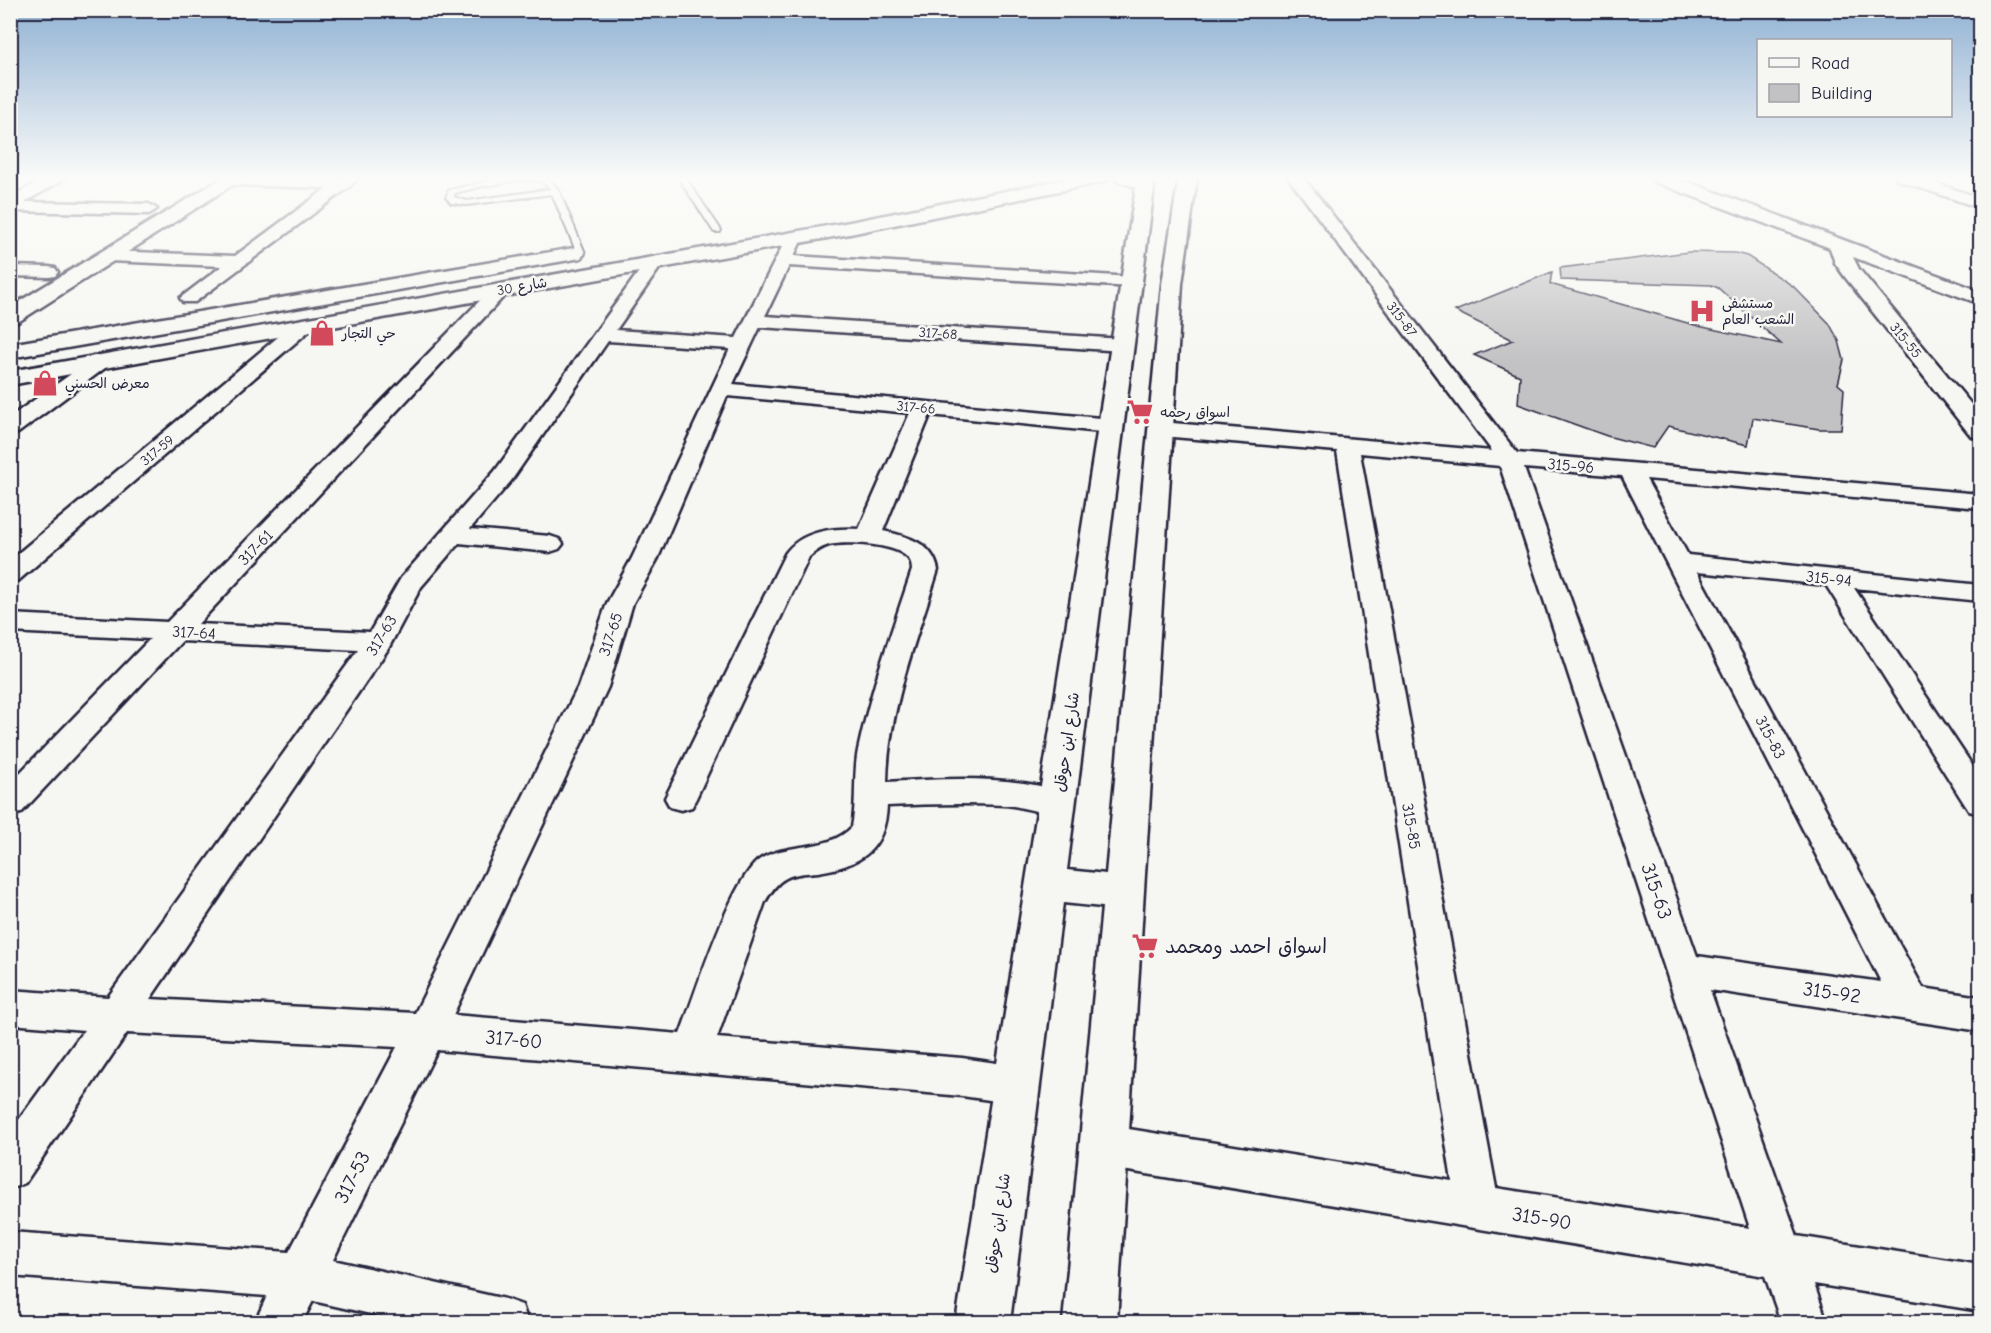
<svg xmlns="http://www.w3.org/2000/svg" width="1991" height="1333" viewBox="0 0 1991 1333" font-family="'Comic Neue','Playpen Sans Arabic',sans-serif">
<rect width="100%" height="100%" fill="#f6f6f2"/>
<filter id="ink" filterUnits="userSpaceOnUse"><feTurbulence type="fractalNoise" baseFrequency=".0167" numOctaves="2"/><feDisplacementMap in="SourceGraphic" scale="12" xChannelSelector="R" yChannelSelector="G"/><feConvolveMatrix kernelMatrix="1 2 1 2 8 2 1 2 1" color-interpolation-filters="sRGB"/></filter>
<g filter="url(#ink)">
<path fill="#c2c2c4" stroke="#22223b" stroke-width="1.5" d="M1689,252L1735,253L1747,256L1793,286L1829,323L1839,341L1844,360L1838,384L1844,389L1841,429H1819L1753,418L1748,445L1668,426L1653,448L1607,436L1518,404L1520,376L1474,355L1513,340L1455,311L1552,272L1550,284L1698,326L1781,344L1718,288L1711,285L1561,280L1560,268Z"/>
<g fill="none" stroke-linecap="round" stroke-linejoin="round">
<g stroke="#22223b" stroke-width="4">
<path id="service" d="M508,177C527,177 548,172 559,191L585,253L584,255L577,253L552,194L467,205L451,203L446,197L449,190ZM522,180L541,181L551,189L467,201L454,197L455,193L484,186Z
M678,177H685L721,230L720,232H714Z"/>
</g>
<g stroke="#22223b" stroke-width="5">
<path id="minor" d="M48,177H67L25,202L149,204L157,209L149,214L10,211V197Z
M226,177L339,179L359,177L349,187L195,302H183L180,298L222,266L109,261L103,260L100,256L103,252L109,251L235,256L327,188L232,185L227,183L224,180Z
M1288,177H1303L1517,453L1980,494V508L1646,479L1688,555L1980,585V601L1854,588L1980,777V814L1969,811L1826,585L1697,572L1923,988L1980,997V1031L1710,990L1797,1236L1980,1265V1311L1814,1284L1827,1322H1781L1765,1276L1104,1167L1089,1161L1083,1146L1089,1131L1104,1125L1452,1181L1337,451L1161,436L1153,434L1150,429L1153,424L1161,422L1492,451ZM1360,453L1500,466L1750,1228L1496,1188ZM1524,468L1622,476L1881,982L1697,956Z
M1895,177H1918L1980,198V208L1897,180Z
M795,232L803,237L794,256L1132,277L1138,278L1141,282L1138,286L1132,287L789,266L765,316L1123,339L1130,341L1133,345L1130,349L1123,351L760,327L733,384L1111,419L1119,421L1122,426L1119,431L1111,433L930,415L883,531C907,536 933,543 938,570C917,638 888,710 887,782C948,778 1010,775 1068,793L1073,802L1068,811C1047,818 1026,806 1004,805C965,803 926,804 887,806C885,851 859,866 818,872C808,873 795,873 786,878C776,883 770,893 765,902L717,1038L962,1058L1017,1066L1031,1071L1037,1085L1031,1099L1017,1104L962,1096L437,1050L333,1260L505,1299L522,1305L528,1322H406L313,1301L302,1322H255L267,1296L10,1276V1232L289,1252L397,1047L127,1033L25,1183L10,1189V1132L84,1030L10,1024V990L108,997L358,650L182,641L21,813L10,816V783L150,639L10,632V614L167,622L494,286H506L509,290L506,294L198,624L370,632L401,578L495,471L648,259H660L663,263L616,330L736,338L787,237ZM608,341L730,349L632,558L607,603L578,687L415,1013L150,999L388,649L421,587L459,543L550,552L559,549L563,544L559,539L550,536L470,529L511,481ZM727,396L910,413L859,529C833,528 802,530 785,554L665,798L670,807L681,810L692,807L809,557C815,552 821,547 829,545C846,541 901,543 910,561C911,561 912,569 912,570C892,630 871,689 858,750C853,776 857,802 852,827C828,852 791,842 762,858C732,874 694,998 680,1034L453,1015L608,687L633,603L658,558Z
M10,266L49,267L55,268L58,272L55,276L49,277L10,276Z
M303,320L310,322L313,326L310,330L19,580L10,582V560L296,322Z
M102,355L109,357L112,361L109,365L18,433L10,434V417L95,357Z"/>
</g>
<g stroke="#22223b" stroke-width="5">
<path id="tertiary" d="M224,177H245L18,322L10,323V307Z
M1115,177H1146L1150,178L1154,187L1067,870L1106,874L1162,284L1179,177H1197L1182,284L1117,1322H1063L1102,907L1063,903L1010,1322H956L1136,187L1117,181Z
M1650,177H1675L1980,291V304L1853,257L1859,269L1980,415V439L1971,436L1845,277L1835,263L1830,248L1652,181Z"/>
</g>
<g stroke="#22223b" stroke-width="5">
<path id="secondary" d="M1076,177H1111L1103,182L850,234L10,385V371L850,222Z
M574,248L581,250L584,254L581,258L10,358V344Z"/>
</g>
<use href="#service" fill="#f6f6f2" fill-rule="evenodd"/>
<use href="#minor" fill="#f6f6f2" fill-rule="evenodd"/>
<use href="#tertiary" fill="#f6f6f2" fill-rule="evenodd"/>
<use href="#secondary" fill="#f6f6f2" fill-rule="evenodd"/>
</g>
</g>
<linearGradient id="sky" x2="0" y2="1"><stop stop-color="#90b1d3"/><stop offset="0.49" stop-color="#fbfbf9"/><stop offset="1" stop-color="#fbfbf9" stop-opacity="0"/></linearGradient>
<rect width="1991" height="364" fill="url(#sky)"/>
<defs>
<g id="hospital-bare" transform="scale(2.07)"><path d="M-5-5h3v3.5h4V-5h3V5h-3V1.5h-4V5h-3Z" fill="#d1495b" stroke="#f6f6f2" stroke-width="2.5" paint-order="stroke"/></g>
<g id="shop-bare" transform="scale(2.07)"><path d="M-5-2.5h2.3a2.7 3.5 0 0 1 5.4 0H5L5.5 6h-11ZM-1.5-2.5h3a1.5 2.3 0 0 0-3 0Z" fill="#d1495b" stroke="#f6f6f2" stroke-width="2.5" paint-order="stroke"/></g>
<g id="supermarket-bare" transform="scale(2.07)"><path d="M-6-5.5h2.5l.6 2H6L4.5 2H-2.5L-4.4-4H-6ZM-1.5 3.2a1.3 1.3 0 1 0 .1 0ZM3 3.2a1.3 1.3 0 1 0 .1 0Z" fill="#d1495b" stroke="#f6f6f2" stroke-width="2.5" paint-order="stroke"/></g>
</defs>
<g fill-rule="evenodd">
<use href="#hospital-bare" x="1702" y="311"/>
<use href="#shop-bare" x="322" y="333"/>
<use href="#shop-bare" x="45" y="383"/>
<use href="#supermarket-bare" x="1140" y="412"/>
<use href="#supermarket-bare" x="1145" y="946"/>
</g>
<g text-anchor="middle" stroke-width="5" stroke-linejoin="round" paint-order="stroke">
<g font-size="14" fill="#22223b" stroke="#f6f6f2">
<text transform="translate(522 286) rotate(-10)" y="5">شارع 30</text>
<text transform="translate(1402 319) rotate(53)" y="5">315-87</text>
<text transform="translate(938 333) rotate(4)" y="5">317-68</text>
<text transform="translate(1906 340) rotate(51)" y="5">315-55</text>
<text transform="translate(916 407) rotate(5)" y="5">317-66</text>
<text transform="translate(157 450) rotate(-40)" y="5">317-59</text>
</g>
<g font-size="14" fill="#22223b" stroke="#f6f6f2" text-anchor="start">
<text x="1722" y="308">مستشفى<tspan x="1722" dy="16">الشعب العام</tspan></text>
<text x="342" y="338">حي التجار</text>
<text x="65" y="388">معرض الحسني</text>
<text x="1160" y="417">اسواق رحمه</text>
</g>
<g font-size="16" fill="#22223b" stroke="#f6f6f2">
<text transform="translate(1571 465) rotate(5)" y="6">315-96</text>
<text transform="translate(255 547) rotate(-46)" y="6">317-61</text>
<text transform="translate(1829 578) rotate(6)" y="6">315-94</text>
<text transform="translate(194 632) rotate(3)" y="6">317-64</text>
<text transform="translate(610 634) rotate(-72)" y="6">317-65</text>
<text transform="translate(381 635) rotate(-59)" y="6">317-63</text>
<text transform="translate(1771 737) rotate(62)" y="6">315-83</text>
<text transform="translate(1066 742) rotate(-82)" y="6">شارع ابن حوقل</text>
<text transform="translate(1412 826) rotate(80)" y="6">315-85</text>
<text transform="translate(997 1223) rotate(-82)" y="6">شارع ابن حوقل</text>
</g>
<g font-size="20" fill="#22223b" stroke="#f6f6f2">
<text transform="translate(1657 891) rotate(71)" y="7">315-63</text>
<text transform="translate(1832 992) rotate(8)" y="7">315-92</text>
<text transform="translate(514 1039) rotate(5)" y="7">317-60</text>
<text transform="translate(352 1177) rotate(-63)" y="7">317-53</text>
<text transform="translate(1542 1218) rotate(9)" y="7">315-90</text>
</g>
<g font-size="20" fill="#22223b" stroke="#f6f6f2" text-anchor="start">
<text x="1165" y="953">اسواق احمد ومحمد</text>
</g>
</g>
<rect width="1991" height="1333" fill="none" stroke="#f6f6f2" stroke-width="36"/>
<rect x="18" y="18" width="1955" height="1297" fill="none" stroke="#22223b" stroke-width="2" filter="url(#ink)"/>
<rect x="1757" y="39" width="195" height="78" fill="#f6f6f2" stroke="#a1a1a9" stroke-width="1.5"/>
<rect x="1769" y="58" width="30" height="9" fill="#f6f6f2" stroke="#a1a1a9" stroke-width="1.5"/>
<text x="1811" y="69" font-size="18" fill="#22223b">Road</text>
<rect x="1769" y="84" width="30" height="18" fill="#c2c2c4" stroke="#a1a1a9" stroke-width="1.5"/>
<text x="1811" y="99" font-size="18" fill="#22223b">Building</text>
</svg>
